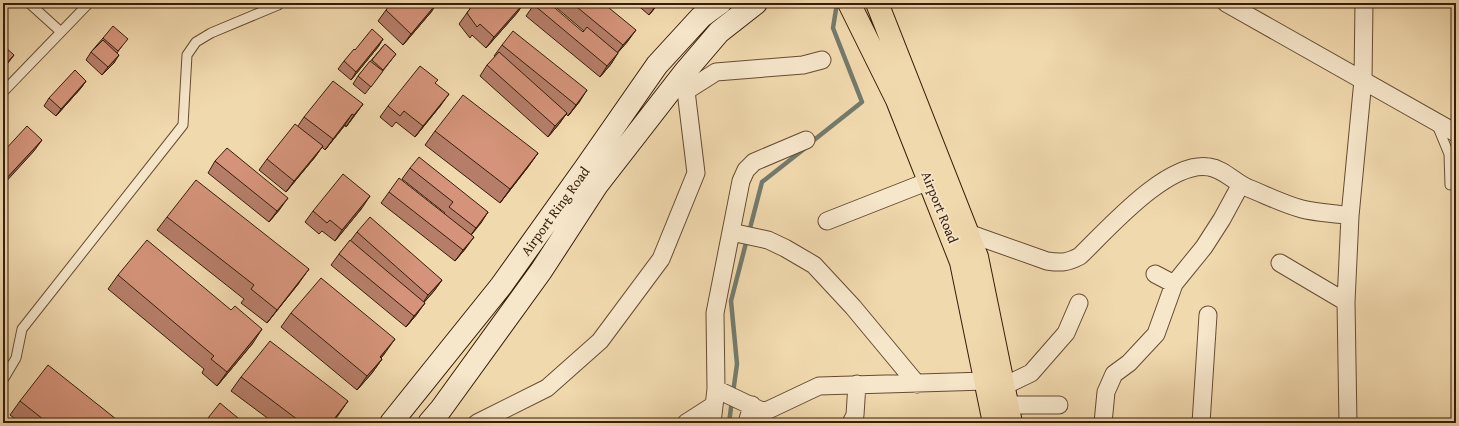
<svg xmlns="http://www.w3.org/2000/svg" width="1459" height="426" viewBox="0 0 1459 426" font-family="'Gentium Book Plus',serif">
<rect width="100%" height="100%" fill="#f1d9ae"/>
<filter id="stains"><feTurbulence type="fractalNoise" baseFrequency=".005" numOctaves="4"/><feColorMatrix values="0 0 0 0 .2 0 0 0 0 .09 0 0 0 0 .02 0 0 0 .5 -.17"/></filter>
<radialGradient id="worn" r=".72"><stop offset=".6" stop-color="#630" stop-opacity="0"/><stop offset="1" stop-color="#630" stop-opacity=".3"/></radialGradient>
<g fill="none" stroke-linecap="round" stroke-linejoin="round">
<path stroke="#737b6d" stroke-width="4.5" d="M809,144L862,102L833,28L837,3
M749,232L762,182L804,149
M733,393L737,364L731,301L747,239
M729,423L732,400"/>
<g stroke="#654c32" stroke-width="11">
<path id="service" d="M29,3L61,32
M3,92L89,3
M1437,125L1449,154L1450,185
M3,380L16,358L22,329L183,125L187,55L196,42L211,33L278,5L280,3"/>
</g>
<g stroke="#654c32" stroke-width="19">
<path id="minor" d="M1226,3L1456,133
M827,221L929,181
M731,232L768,240L785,248L814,265L853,307L917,384
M968,233L1047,261C1061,263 1067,263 1080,256C1108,229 1168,160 1209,167C1224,169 1234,182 1248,188C1266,195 1283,204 1302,209C1317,213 1334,213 1350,216
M1280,263L1346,302L1348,423
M1155,274L1174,284L1204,247L1222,219L1241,184
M1346,302L1350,216L1363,80L1364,3
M1004,386L1031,373L1066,333L1079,303
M716,389L764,412L819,386L986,381
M1007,405H1059
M477,423L547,388L600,341L661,259L696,173L686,91L716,72L803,65L822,60
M686,423L714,405
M712,423L716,389L715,313L741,181L746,170L754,162L806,140
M747,423L752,405
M851,423L855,415L857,384
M1103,423L1106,392L1114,374L1129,363L1156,334L1174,284
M1201,423L1208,315"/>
</g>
<g stroke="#361d09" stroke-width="24">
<path id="secondary" d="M391,423L501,286L586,167L657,65L701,17L720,3
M429,423L441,409L541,271L597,185L684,73L719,32L756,3"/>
</g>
<g stroke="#361d09" stroke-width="24">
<path id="trunk" d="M849,3L897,100L961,262L994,423
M877,3L977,257L1011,423"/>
</g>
<use href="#service" stroke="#f6e6ca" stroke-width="9"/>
<use href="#minor" stroke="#f6e6ca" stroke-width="17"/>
<use href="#secondary" stroke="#f6e6ca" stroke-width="22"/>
<use href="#trunk" stroke="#f1d9ae" stroke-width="22"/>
</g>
<path fill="#b67e69" stroke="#361d09" d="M474,3H524L517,13L486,48L472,35L470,38L459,24Z
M535,3L583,32L584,31L551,3H603L628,41L618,52L611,64L600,77L526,16Z
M635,3H659L649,15Z
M386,10L432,11L403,45L378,21Z
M103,38L122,46L117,53L114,63L102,75L86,60L91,52Z
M383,39L378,47L351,80L338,69L344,61L355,50Z
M385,44L396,54L365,94L353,84L358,76Z
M502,45L580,101L568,116L566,114L559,124L548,137L480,76L487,65L495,57L494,56Z
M86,81L81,88L56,116L44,106L49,98Z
M435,83L441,105L415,137L396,122L392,127L380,117L388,106Z
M363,104L346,127L345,125L325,150L322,147L315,157L286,192L259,170L267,159L298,126L304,117Z
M435,131L538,153L528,167L500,203L425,145Z
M215,161L280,209L269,222L208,173Z
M410,168L488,212L471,235L466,248L455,261L381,203L389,192L444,214L445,213L402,179Z
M362,208L335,241L322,231L319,234L305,222L313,211Z
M167,217L299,283L267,323L241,303L244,299L157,230Z
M357,232L442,280L434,291L424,302L417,314L406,327L331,265L339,254L351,240Z
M118,275L253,343L217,386L202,373L204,369L108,289Z
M291,313L385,353L381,358L382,359L372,373L357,390L281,327Z
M241,377L339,414L332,423H274L231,391Z
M20,401L121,423H21L10,415Z
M208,418L244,423H205Z"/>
<path fill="#946755" stroke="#361d09" d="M437,3L432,11L403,45L411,34Z
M524,3L517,13L486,48L494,37Z
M657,3H659L649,15L657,4Z
M636,30L628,41L615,56L623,45Z
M383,39L378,47L351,80L356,72Z
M618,53L611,64L600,77L607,66Z
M14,55L8,63L3,69V67Z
M119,55L114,63L102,75L108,67Z
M86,81L81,88L56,116L61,109Z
M587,90L580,101L568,116L576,105Z
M449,94L441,105L415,137L423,126Z
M363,104L355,115L346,127L354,115Z
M567,113L559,124L548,137L555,126Z
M352,114L345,125L325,150L333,139Z
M42,140L34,151L3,185V182Z
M323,146L315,157L286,192L294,181Z
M538,153L528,167L500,203L510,189Z
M370,196L362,208L335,241L342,230Z
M288,198L280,209L269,222L277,211Z
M488,212L481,223L468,239L476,228Z
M474,237L466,248L455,261L463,250Z
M309,269L299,283L267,323L277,310Z
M442,280L434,291L421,306L428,295Z
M425,303L417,314L406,327L414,316Z
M262,329L253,343L217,386L227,372Z
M395,339L385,353L370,371L380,357Z
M382,359L372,373L357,390L367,376Z
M348,401L339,414L332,423H331Z"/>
<path fill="#d4937a" stroke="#361d09" d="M391,3H437L411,34L386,10Z
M474,3H524L494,37L480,24L477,27L467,13Z
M535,3H549L583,32L587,27L618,53L607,66L534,5Z
M572,3H603L636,30L623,45Z
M113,26L128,39L118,51L103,38Z
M372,29L383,39L356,72L344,61L354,49L355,50Z
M513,31L587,90L576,105L502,45Z
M103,40L119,55L108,67L91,52Z
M385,44L396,54L383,70L372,60Z
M4,46L14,55L3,67V47Z
M499,52L567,113L555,126L487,65Z
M370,61L383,71L371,87L358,76Z
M420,66L438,80L435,83L449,94L423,126L404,111L400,116L388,106Z
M75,70L86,81L61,109L49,98Z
M333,81L363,104L354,115L352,114L333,139L304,117Z
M463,95L538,153L510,189L435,131Z
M295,124L323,146L294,181L267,159Z
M27,126L42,140L3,182V152Z
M227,148L288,198L277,211L215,161Z
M419,157L488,212L476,228L449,207L453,202L410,168Z
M343,174L370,196L342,230L330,220L327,223L313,211Z
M399,178L474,237L463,250L389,192Z
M196,180L309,269L277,310L251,289L254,285L167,217Z
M370,217L442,280L428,295L357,232Z
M147,240L231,310L235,306L262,329L227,372L211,359L214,356L118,275Z
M350,240L425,303L414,316L339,254Z
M321,278L395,339L380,357L382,359L367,376L291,313Z
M270,341L348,401L331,423H302L241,377Z
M48,365L121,423H48L20,401Z
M220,403L244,423H214L208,418Z"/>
<g text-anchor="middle" stroke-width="3.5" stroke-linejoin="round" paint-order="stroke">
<g font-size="14" fill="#361d09" stroke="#f6e6ca">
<text transform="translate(940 207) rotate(68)" y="5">Airport Road</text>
<text transform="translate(555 211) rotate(-54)" y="5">Airport Ring Road</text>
</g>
</g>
<rect width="1459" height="426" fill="none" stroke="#f1d9ae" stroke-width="16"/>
<rect x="4" y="4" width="1451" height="418" fill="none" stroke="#361d09" stroke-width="2"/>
<rect x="8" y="8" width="1443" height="410" fill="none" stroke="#361d09"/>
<rect width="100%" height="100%" filter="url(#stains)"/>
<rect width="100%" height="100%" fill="url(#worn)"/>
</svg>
